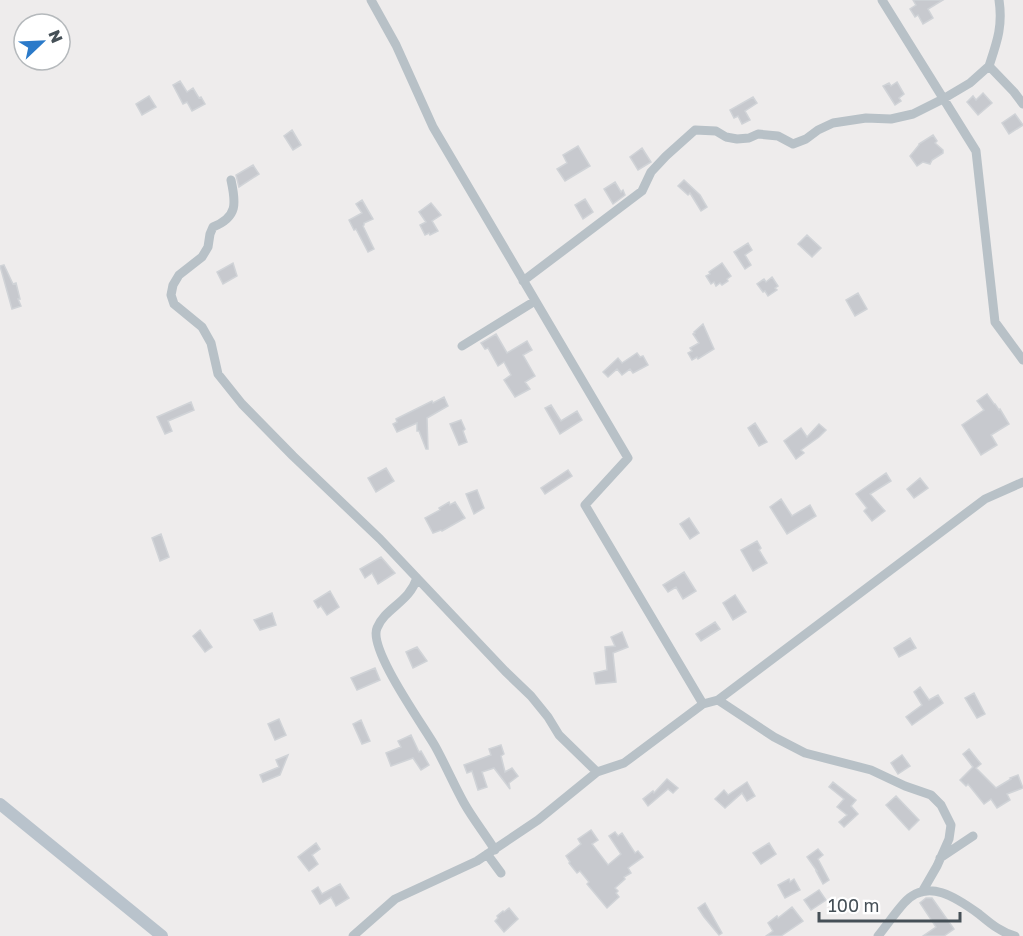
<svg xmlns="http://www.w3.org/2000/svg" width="1023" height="936" viewBox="0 0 1023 936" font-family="'Golos Text',sans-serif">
<rect width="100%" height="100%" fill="#eeecec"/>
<path fill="#c7c9ce" stroke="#d0d3d7" stroke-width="1.5" d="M913,0H943L928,9L933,18L923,24L918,15L915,17L910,9L916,5Z
M180,81L187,92L193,88L199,98L201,97L205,104L192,111L187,102L183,104L173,85Z
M897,82L904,94L899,98L901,101L895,105L883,86L889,83L891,86Z
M983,93L992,103L978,115L967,102L973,96L976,100Z
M149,96L156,107L142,115L136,104Z
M753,97L757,103L745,111L750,120L742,124L738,116L734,118L730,110Z
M1015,114L1023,125L1009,134L1002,123Z
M292,130L301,145L293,150L284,136Z
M933,135L937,141L935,143L943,150V153L932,160L930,164L923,162L917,166L910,156L919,145V144Z
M578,146L590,166L565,181L557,169L567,163L563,155Z
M642,148L651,162L638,170L630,157Z
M253,165L259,174L239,187L236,175Z
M684,180L700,195L707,207L701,211L690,193L688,195L678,186Z
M615,182L621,192L623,190L625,195L613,204L604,189Z
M585,199L593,212L583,219L575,205Z
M362,200L373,219L364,223V225L363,226L374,249L368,252L356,229L354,230L349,220L362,213L356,204Z
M431,203L441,215L432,221L438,231L430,235L429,233L425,235L420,225L426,222L419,212Z
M807,235L821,248L812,257L798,244Z
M748,243L752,250L745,255L751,265L745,269L734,252Z
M233,263L237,276L223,284L217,272Z
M722,263L731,276L727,279L728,281L722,285L720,283L716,286L714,282L711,284L706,276L710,274L709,272Z
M4,265L13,284L16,283L20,299H18L21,306L12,309L0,266Z
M772,277L778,286L775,288L777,290L768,296L765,291L763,292L757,284L764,279L766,282Z
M858,293L867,309L855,316L846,300Z
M703,324L714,349L698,359L697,357L692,360L688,353L692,351L690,348L699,343L693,334L695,333L694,332Z
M496,334L507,353L527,341L532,350L523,355L535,376L525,382L530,389L515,397L504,380L511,375L504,362L498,366L488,348L485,349L481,343Z
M637,353L640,357L643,356L648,365L633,373L630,369L622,375L617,369L608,377L603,372L618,358L622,363Z
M987,394L994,404H995L999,410L1000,409L1009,424L991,435L997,445L981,455L962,425L984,410L977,401Z
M444,397L448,406L427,418L428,449H426L419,431H417V423L397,432L393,424L397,422L396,419L432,401L433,403Z
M191,402L194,410L168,421L172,431L165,434L157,417Z
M551,405L561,421L577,411L582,420L560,434L545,408Z
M461,420L465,429L463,431L467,442L459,445L450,424Z
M755,423L767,442L759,446L748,428Z
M819,424L826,430L819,437L801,450L804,453L796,459L784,441L801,428L807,437Z
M386,468L394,481L376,492L368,478Z
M568,470L572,476L545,494L541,488Z
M886,473L891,481L870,494L885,511L872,521L864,511L867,508L856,494Z
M920,478L928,488L914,498L907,489Z
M477,490L484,508L474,514L466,494Z
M781,499L792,516L810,505L816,516L787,534L770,507Z
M449,502L450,505L455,502L465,518L442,531L441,530L433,533L425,518L440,510L439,508Z
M689,518L699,533L690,539L680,524Z
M161,534L169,557L160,561L152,538Z
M757,541L761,548L759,550L767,563L753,571L741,550Z
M381,557L395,573L378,584L372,573L365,578L360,569Z
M684,572L696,591L683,599L676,587L668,592L663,585Z
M330,591L339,607L327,615L321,606L318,608L314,601Z
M735,595L746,612L733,620L723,603Z
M272,613L276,625L260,630L254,620Z
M715,622L720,629L701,641L696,634Z
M200,630L212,647L205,652L193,636Z
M622,632L628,647L613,653L616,682L596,684L594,673L607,670L605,647L615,646L611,637Z
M910,638L916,648L899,657L894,648Z
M417,647L427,661L413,668L406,652Z
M375,668L380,680L357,690L351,678Z
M920,687L929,700L938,695L943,703L912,725L906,717L922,705L914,692Z
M974,693L985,714L977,718L965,698Z
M279,719L286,735L275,740L268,724Z
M361,720L370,741L362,744L353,724Z
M411,735L419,752L421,751L429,765L421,770L413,758L391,766L386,753L401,747L398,741Z
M501,745L504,754L501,756L505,772L512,768L518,776L509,783L510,789L494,768L482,772L487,787L478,790L472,771L467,773L464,765L491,755L489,749Z
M969,749L981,764L976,768L996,788L1011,779L1010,778L1018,775L1023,788L1007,794L1010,800L997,808L991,799L984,804L968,784L966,786L960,780L973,767L963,754Z
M288,755L280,775L263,782L260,775L279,767L276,760Z
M902,755L910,766L898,774L891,763Z
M667,779L678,788L673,793L668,789L648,806L643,799L653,791L654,793Z
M747,782L755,796L747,801L742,793L725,808L715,799L724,790L728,795Z
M833,782L856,800L851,806L858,814L844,827L839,822L847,815L837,807L844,799L829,787Z
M896,796L919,820L909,830L886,805Z
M591,830L598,840L592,844L608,865L621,854L609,836L615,832L618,836L622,833L635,853L638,851L643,857L628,868L631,873L624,877L625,879L615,888L618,891L616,893L619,897L607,908L587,884L589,882L580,871L577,873L569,863L570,862L566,856L581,844L578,839Z
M316,843L320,849L312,855L318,864L309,871L298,857Z
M769,843L776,854L761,864L753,853Z
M818,849L823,855L818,859L829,880L823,884L816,871H817L807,857Z
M789,879L790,882L794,879L800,890L785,898L778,885Z
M340,884L349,898L336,906L331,897L320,904L312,891L318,887L322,894Z
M819,890L826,900L811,910L804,900Z
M926,898H932L954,929L944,936H923L936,927L920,903Z
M705,903L722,933L719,935L704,917L698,908Z
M792,907L803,921L781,936H766L773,931L768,923L777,916L778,918Z
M509,908L518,919L504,932L495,921L498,918L497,916L503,911L504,912Z"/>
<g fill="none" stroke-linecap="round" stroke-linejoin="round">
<path stroke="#b8c1c7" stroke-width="9" d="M371,0L396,45L433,127L628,458L585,505L703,704
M882,0L976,151L995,322L1023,360
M999,0C1003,26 997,42 989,66L1014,92L1023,104
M231,180C236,203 238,217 213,227L210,234L208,247L202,257L179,275L173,285L171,295L174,304L202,327L211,343L218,374L242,404L293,456L380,539L505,671L531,696L548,717L559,735L597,772
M523,281L642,191L651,172L666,156L695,130L716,131L726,137L737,139L749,138L758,134L778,136L793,144L806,139L818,130L833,123L866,118L891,119L913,114L943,99L970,83L989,66
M462,346L535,301
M417,578C415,584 412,589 408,594C398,606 383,613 377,628C368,649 423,725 435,746C445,764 454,785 464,803C473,819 485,834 495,850
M718,700L774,737L805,753L871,770L905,786L931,795L941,805L951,825L949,839L937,866L922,892
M487,854L501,873
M940,858L973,836
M353,936L395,899L477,861L538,820L597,772L624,763L703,704L718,700L985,499L1023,482
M878,936C887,925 895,913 904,903C927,877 957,898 979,914C990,923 1000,932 1015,936"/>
<path stroke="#b9c3cc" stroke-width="12" d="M0,804L162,936"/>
</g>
<g transform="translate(42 42) rotate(67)"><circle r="28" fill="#ffffff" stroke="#b5b9bc" stroke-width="1.5"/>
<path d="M0-4.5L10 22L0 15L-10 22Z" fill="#2b7ac9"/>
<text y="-9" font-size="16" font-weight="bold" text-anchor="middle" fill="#465057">N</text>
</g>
<path d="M819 912v9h141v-9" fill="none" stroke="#465057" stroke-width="3"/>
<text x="828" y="912" font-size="18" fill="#465057" stroke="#ffffff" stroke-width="4.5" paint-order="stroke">100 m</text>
</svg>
